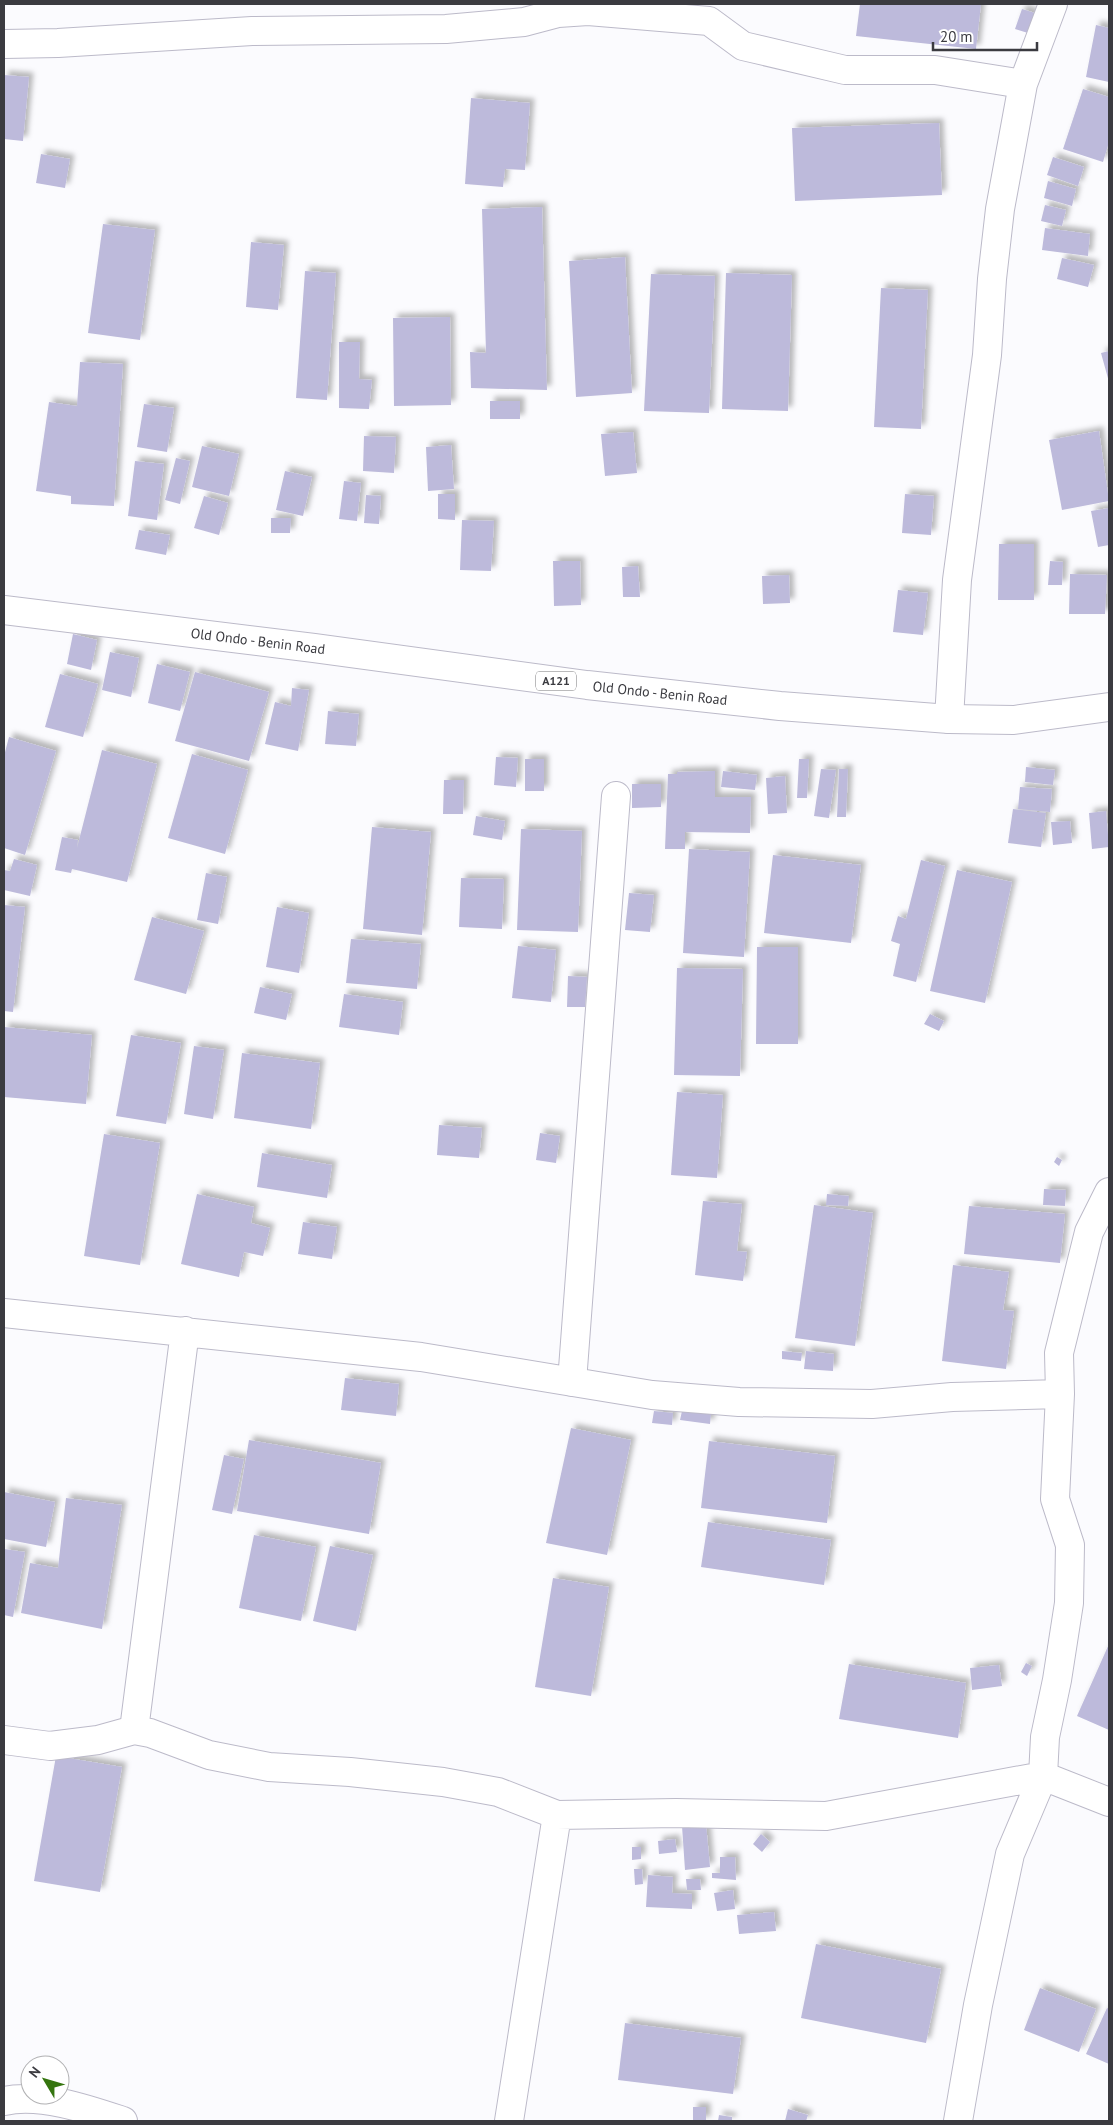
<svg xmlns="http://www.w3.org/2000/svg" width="1113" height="2125" viewBox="0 0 1113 2125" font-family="'PT Sans',sans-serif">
<defs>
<filter id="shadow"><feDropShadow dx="4.5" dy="-4.5" stdDeviation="2.5" flood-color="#0004"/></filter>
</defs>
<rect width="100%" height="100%" fill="#fbfbfe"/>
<path fill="#bdbadb" filter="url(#shadow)" d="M860,4H981L976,49L856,36Z
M1022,9L1035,13L1028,33L1015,29Z
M1096,25L1109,28V82L1086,77Z
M4,75L29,77L23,141L4,139Z
M1083,89L1109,97V142L1103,162L1063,149Z
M471,98L530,103L525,170L505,169L503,187L465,184Z
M939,123L942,195L795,201L792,128Z
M41,154L70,159L65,188L36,183Z
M1053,157L1084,167L1078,186L1047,175Z
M1048,181L1076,189L1072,206L1044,198Z
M1045,205L1066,210L1062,226L1041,221Z
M542,207L547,390L471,388L470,352L486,353L482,209Z
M103,224L155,230L140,340L88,333Z
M1045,228L1090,234L1088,256L1042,250Z
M251,242L284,245L278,310L246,307Z
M625,257L632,393L576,397L569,261Z
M1062,258L1094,265L1088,287L1057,279Z
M305,271L336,273L327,400L296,398Z
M726,273L792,275L788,411L722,409Z
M651,274L715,276L709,413L644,411Z
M881,288L928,290L921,429L874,427Z
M450,317L451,405L394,406L393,318Z
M339,342H360L359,379L372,380L369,409L339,408Z
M1109,351V382L1101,353Z
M80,362L123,364L114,506L71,504V496L36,491L49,402L77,406Z
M490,401H520V419H490Z
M144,404L174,408L167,452L137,447Z
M1099,431L1109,501L1062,510L1049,440Z
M633,432L637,473L605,476L601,434Z
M364,436L396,437L394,473L363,471Z
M451,445L454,489L428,491L426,447Z
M202,446L239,454L229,496L192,487Z
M176,458L190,461L180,504L165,500Z
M135,461L164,464L157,520L128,516Z
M285,471L312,477L303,516L276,510Z
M344,481L361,483L357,521L339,519Z
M438,494H455V520L438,519Z
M905,494L934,496L931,535L902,533Z
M366,495L381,496L379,524L364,523Z
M204,496L228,503L219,535L194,528Z
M1109,508V545L1098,547L1091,511Z
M271,518H291L290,533H271Z
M462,520L494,521L491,571L460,570Z
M139,530L170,535L166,555L135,549Z
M999,544H1034V600H998Z
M553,561H580L581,605L554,606Z
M1050,561L1063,562L1062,585H1048Z
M638,566L640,597H623L622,567Z
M1070,574L1107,575L1105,614H1069Z
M789,575L790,603L763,604L762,576Z
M898,590L928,593L923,635L893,632Z
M73,634L97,640L91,670L67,664Z
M110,652L139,658L131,697L102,690Z
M157,664L190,672L180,711L148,703Z
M195,672L269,692L249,761L175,741Z
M60,674L98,684L83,737L45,727Z
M292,688L309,690L298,751L265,744L275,702L291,706Z
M328,711L359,714L356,746L325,744Z
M9,737L56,751L25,855L4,848V756Z
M102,750L157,764L127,882L72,869L71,873L55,870L62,837L78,840L77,848Z
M192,754L248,770L225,854L168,838Z
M496,757L518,758L516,787L494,785Z
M525,759H544V791H525Z
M799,759H809L807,798H797Z
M1026,767L1055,770L1053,785L1025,782Z
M821,769L836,770L829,818L814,816Z
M839,769H848L846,817H837Z
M715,771V797H751L750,833L685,832V849H665L668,774H677V772Z
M723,771L757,775L755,790L721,787Z
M785,776L787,813L768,814L766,778Z
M444,780H464L463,814H443Z
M632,784H661V807L632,808Z
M1020,787L1052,789L1050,812L1018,809Z
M1013,809L1046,813L1041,847L1008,843Z
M1106,811L1109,847L1092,849L1089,813Z
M476,816L505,821L502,840L473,835Z
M1070,821L1072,843L1053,845L1051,822Z
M372,827L431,832L422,935L363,929Z
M521,829L582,831L578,932L517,930Z
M689,849L750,852L744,957L683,953Z
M773,855L861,865L851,943L764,933Z
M14,859L37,865L30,896L4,890V870L10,871Z
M921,860L945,866L916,982L893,976L900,944L891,941L898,916L906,919Z
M957,870L1012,882L985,1003L930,991Z
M206,873L227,877L218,924L197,920Z
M461,878L504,879L502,929L459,927Z
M629,893L654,895L650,932L625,930Z
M4,905L25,907L13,1012L4,1011Z
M277,907L309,913L299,973L266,967Z
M152,917L204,931L186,994L134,980Z
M351,939L421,944L417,989L346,983Z
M518,946L556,950L551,1002L512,998Z
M757,947H798V1044H756Z
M677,968L743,969L740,1076L674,1075Z
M568,976L587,977L585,1007H567Z
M260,987L292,994L286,1020L254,1013Z
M344,994L403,1002L399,1035L339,1027Z
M930,1014L944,1021L939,1031L924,1024Z
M4,1027L92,1035L86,1104L4,1097Z
M131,1035L181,1043L166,1124L116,1116Z
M194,1046L224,1050L213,1119L184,1114Z
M242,1053L320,1063L311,1129L234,1118Z
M677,1092L723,1095L717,1178L671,1175Z
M439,1125L482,1128L479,1158L437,1155Z
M540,1133L560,1136L556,1163L536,1160Z
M104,1134L160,1143L140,1265L84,1256Z
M262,1153L332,1165L327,1198L257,1187Z
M1057,1157L1062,1160L1059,1166L1054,1162Z
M1044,1189L1066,1190L1065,1206L1043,1205Z
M197,1194L254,1207L251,1223L270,1228L263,1256L244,1252L239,1277L181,1264Z
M827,1194L849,1196L848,1206L826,1205Z
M703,1201L742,1204L737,1251L747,1252L743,1281L695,1275Z
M814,1205L873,1213L855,1346L795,1338Z
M969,1206L1065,1214L1060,1263L964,1254Z
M303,1222L337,1227L332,1259L298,1254Z
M953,1265L1009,1272L1003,1310L1014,1311L1006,1369L942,1361Z
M782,1351L802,1353L801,1361L782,1359Z
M806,1351L834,1354L833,1371L804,1369Z
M345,1378L399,1384L396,1416L341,1410Z
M654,1411L673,1413L672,1425L652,1423Z
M682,1411L711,1414L710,1424L680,1420Z
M571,1428L631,1440L607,1555L546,1543Z
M249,1440L381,1463L369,1534L237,1511Z
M709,1441L835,1456L827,1523L701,1508Z
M224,1455L244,1459L232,1514L212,1510Z
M4,1492L55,1502L46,1547L4,1539Z
M66,1498L122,1505L102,1629L21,1613L30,1563L58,1568Z
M708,1522L831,1540L824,1585L701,1567Z
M254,1535L316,1547L301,1621L239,1608Z
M330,1546L373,1555L356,1631L313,1621Z
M4,1549L25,1552L13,1617L4,1615Z
M553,1578L609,1587L591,1696L535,1687Z
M1109,1644V1730L1077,1716Z
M1026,1663L1032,1666L1027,1676L1021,1672Z
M849,1664L966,1683L958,1738L839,1719Z
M999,1665L1002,1686L972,1690L970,1668Z
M56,1756L122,1767L100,1892L34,1881Z
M706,1824L710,1867L685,1870L682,1826Z
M761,1834L770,1842L762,1852L753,1844Z
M675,1839L677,1852L659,1854L658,1841Z
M632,1847H641V1859L632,1860Z
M720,1857H735L736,1880L712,1878V1873H720Z
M634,1869H642L643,1884L635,1885Z
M648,1875L673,1877L672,1893L692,1894V1909L646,1907Z
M686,1879H700L701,1890H687Z
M733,1890L735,1909L717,1911L714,1893Z
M774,1912L776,1931L739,1934L737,1915Z
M816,1944L941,1969L926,2043L801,2018Z
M1040,1988L1096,2009L1079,2052L1024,2030Z
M1107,2008L1109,2009V2064L1086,2054Z
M625,2023L741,2038L733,2094L618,2080Z
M693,2107H706V2121H693Z
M788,2109L808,2115L806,2121H785Z
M719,2115L732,2117V2121H718Z"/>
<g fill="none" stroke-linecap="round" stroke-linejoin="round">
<g stroke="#bcbac9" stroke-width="30">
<path id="minor" d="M4,44L58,43L252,31L446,29L524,22L558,13L588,11L709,21L743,46L845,70H935L1023,84
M949,719L957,580L987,355L992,279L1000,209L1023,84L1053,4
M4,1313L421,1357L652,1395L739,1402L872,1404L952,1397L1060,1394
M572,1382L616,796
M134,1730L185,1331
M4,1740L50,1746L98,1740L134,1730L150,1733L209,1755L269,1767L350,1772L443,1782L498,1792L557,1815L676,1813L826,1816L1043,1776L1109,1802
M4,2101C41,2093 87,2109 123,2121
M509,2121L557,1815
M958,2121L978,2005L1010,1854L1043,1776L1045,1737L1057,1680L1069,1603L1070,1545L1055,1499L1060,1394L1059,1353L1089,1232L1109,1192"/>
</g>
<g stroke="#bcbac9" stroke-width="30">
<path id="major" d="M4,610L314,648L587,685L780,706L949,719L1014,720L1109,707"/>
</g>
<use href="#minor" stroke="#fff" stroke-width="28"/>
<use href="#major" stroke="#fff" stroke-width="28"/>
</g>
<g text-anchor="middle" stroke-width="4" stroke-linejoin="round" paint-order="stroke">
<rect fill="#fff" stroke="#767679" stroke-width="1" x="536" y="671.5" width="40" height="19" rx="4"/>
<g font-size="12" font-weight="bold" fill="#3b3b40">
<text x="556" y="685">A121</text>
</g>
<g font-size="14" fill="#3b3b40" stroke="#fff">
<text transform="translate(258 641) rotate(7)" y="5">Old Ondo - Benin Road</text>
<text transform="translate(660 693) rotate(6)" y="5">Old Ondo - Benin Road</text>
</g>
</g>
<rect width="1113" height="2125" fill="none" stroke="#3b3b40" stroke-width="10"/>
<g transform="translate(45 2080) rotate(308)"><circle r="24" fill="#ffffff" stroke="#b1b1b3"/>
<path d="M0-4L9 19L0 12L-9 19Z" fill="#35750f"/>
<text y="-8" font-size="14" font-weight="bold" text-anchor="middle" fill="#3b3b40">N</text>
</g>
<path d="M933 42v8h104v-8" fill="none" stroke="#3b3b40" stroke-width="2.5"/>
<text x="940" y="42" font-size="15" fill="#3b3b40" stroke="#ffffff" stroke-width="4" paint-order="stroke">20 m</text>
</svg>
